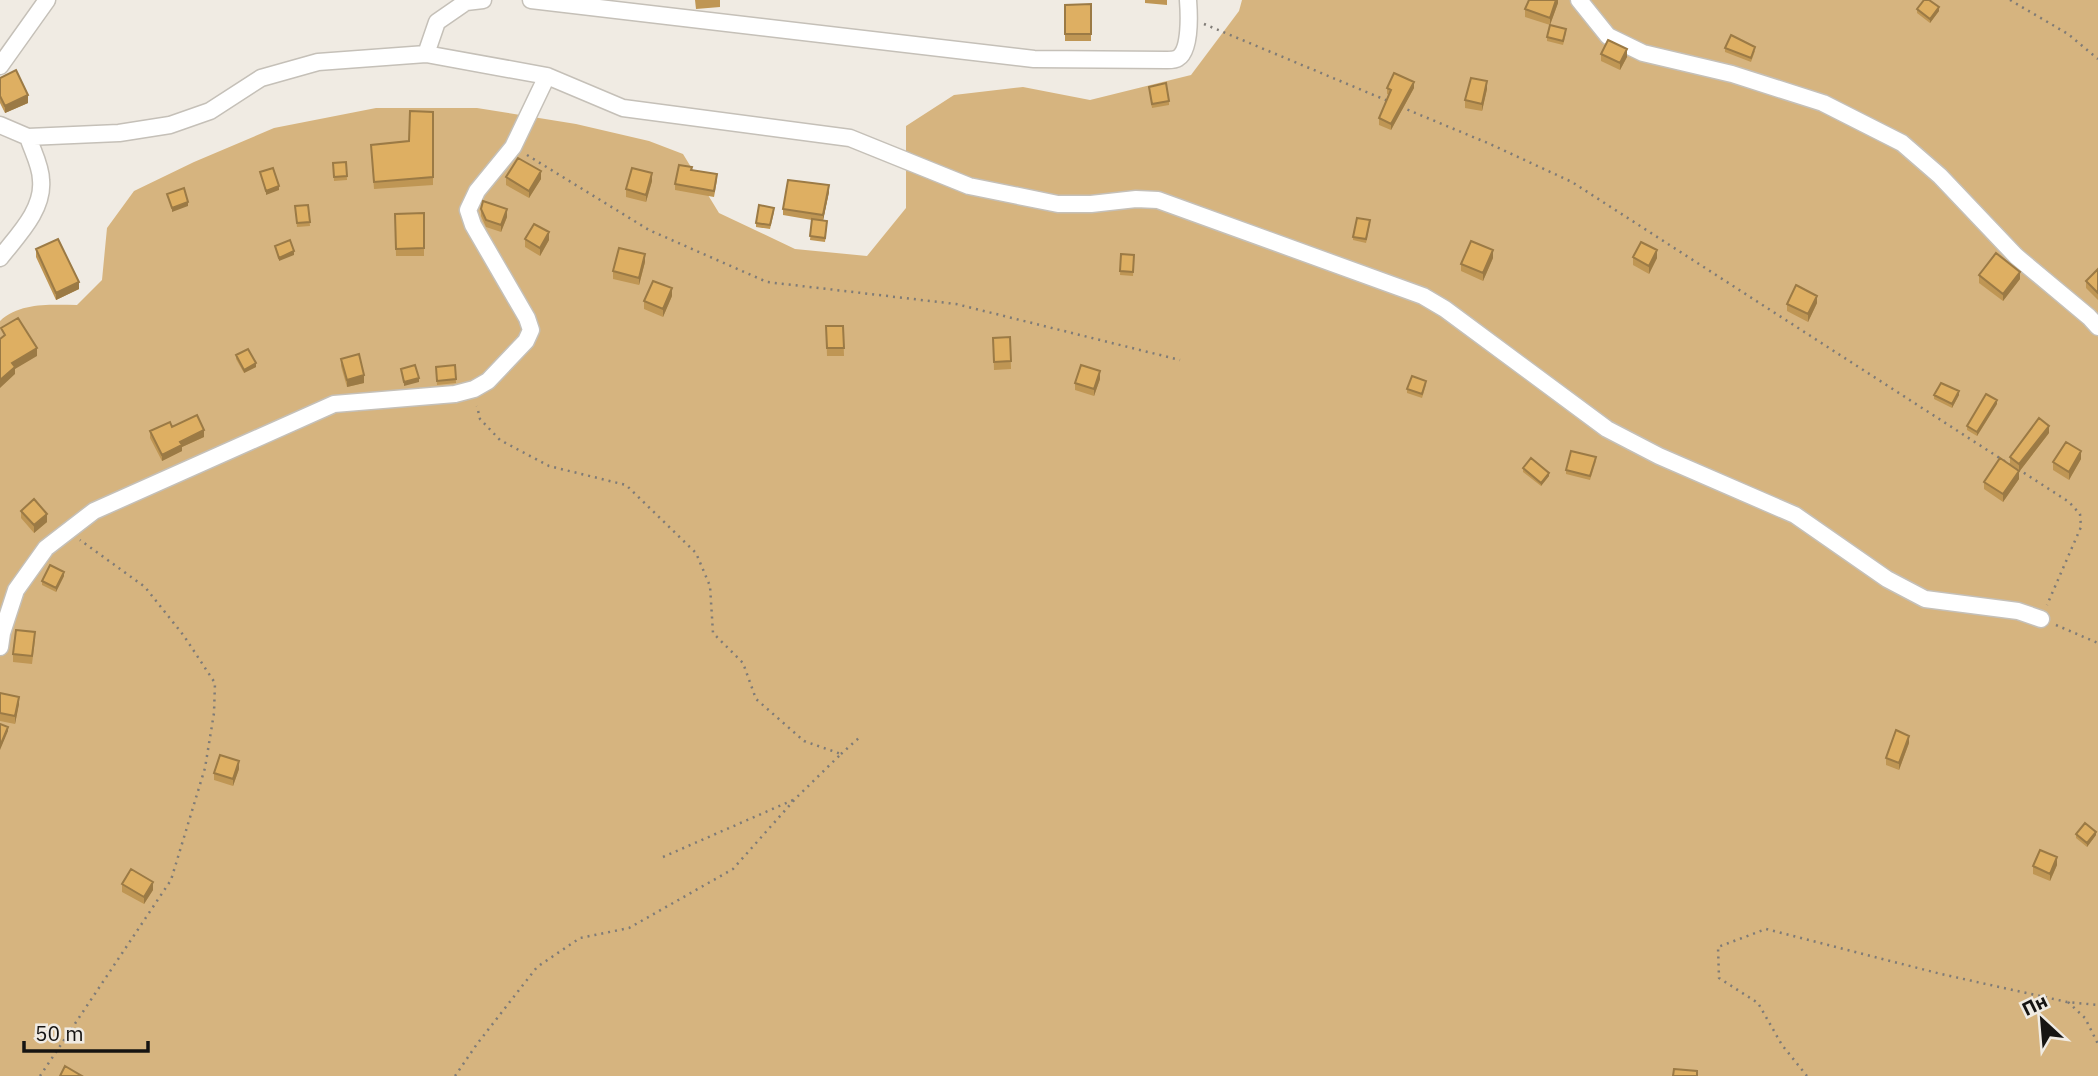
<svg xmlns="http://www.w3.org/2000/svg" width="2098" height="1076" viewBox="0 0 2098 1076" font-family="'IBM Plex Sans',sans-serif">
<rect width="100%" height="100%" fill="#f0ebe3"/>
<path fill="#d6b47f" d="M1242,0H2098V1076H0V321C21,302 50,305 77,305L102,280L107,228L134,191L194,162L274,128L376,108H477L576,124L649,141L683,154L719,213L795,249L867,256L906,208V126L954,95L1023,87L1090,100L1191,75L1239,11Z"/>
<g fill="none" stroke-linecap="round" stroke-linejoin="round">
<g stroke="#c5c0b8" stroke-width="19">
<path id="minor" d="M531,0L1034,59L1167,60C1170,60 1175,60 1178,58C1191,50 1189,13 1188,0
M1579,0L1608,36L1643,53L1732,74L1823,103L1902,143L1940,176L2016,256L2089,317L2098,327
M426,54L437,22L466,2L483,0
M0,66L47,0
M0,125L28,137L119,133L170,125L210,111L261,78L318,62L426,54L547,76L623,108L850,138L969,186L1058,204H1091L1136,199L1158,200L1423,296L1445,309L1607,429L1659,456L1795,515L1887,579L1925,599L2018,611L2041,619
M0,258C17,236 44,210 41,180C41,166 32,150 28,137
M0,647L2,633L16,590L46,548L94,511L334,404L455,394L474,389L488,381L526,341L531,330L527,318L473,225L468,210L477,191L513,147L547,76"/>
</g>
<path stroke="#7f7b76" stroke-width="2.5" stroke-dasharray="2 5" stroke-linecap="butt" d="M2010,0L2068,34L2098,59
M1204,24L1388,101
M1401,107L1490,144L1572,182L2012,466
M527,155L649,230L767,282L956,304L1180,360
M2018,469L2069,502L2080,514L2081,527L2047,605
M2056,625L2098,643
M841,754L861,736
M663,857L793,800
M2068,1002L2085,1018L2098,1044
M40,1076L171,880L205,768L214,713L215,683L184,636L145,587L80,540
M455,1076L477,1044L537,967L580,938L629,928L733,869L796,798L841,754L804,741L756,699L743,663L713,633L710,586L696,553L626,485L549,466L500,440L480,419L477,406
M1807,1076L1782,1045L1758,1003L1719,978L1718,947L1766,929L1941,974L2067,1002L2098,1005"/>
<use href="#minor" stroke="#fff" stroke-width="16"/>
</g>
<path fill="#bf9654" d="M695,0H720V7L696,9Z
M1145,0H1167V5L1145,3Z
M1558,0V3L1550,25L1525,17V9Z
M1091,4V41H1065V5Z
M1917,9L1939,11L1930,23L1917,13Z
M1566,33L1563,45L1547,41V37Z
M1725,48L1755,51L1751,62L1725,52Z
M1601,54L1627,57L1620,70L1601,61Z
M0,78L28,103L5,113L0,103Z
M1149,87L1169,101V105L1152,108Z
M1387,88H1414L1391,130L1379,125V118L1389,95L1387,94Z
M1487,89L1482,111L1465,108V100Z
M433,112V185L374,189L371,145L409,141Z
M346,162L347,180L334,181L333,163Z
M692,170L717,180L714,197L675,190V184Z
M506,177L541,179L529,198L506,185Z
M652,181L646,202L626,197V189Z
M829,192L823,220L827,224L825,242L810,240L812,220L783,215V209Z
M308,205L310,226L297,227L295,206Z
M481,209L507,217L501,232L486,227L481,216Z
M774,212L770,229L756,227V223Z
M424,213V256H396L395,214Z
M1370,224L1366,243L1353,240V237Z
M525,239L549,240L540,256L525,247Z
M36,249L79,289L56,300L36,257Z
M1121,254L1134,255L1133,276L1120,275Z
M1633,257L1657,258L1649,274L1633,265Z
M1493,258L1483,281L1461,271V264Z
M645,262L639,285L613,279V271Z
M2098,269V300L2086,288V281Z
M1979,275L2020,279L2003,301L1979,283Z
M672,296L663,317L644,309V301Z
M1817,303L1808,322L1787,311V304Z
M826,326H843L844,356H827Z
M1010,337L1011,369L994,370L993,338Z
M236,355L256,367L244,373L236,359Z
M341,359L364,383L347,387L341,366Z
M455,365L456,383L437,385L436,367Z
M1100,379L1094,396L1075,390V383Z
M1426,385L1422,398L1407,393V389Z
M1934,395H1959L1952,408L1934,399Z
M1997,404L1977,436L1967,430V426Z
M172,427L204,437L182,447V451L162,461L150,438V431Z
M2049,433L2019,472L2010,464V457Z
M2081,459L2069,480L2053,470V462Z
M1596,461L1590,480L1566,474V470Z
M1523,468L1549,476L1541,486L1523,472Z
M2019,479L2003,502L1984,489V482Z
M21,511L47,522L34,533L21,518Z
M64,576L56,592L42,585V581Z
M35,640L32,664L13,662V654Z
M0,693L19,704L15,724L0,721Z
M1909,743L1899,770L1886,765V758Z
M239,769L233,786L214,780V773Z
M2076,834L2096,835L2087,847L2076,838Z
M2057,865L2050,881L2033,874V866Z
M122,884L153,890L144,904L122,892Z"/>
<path fill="#9b7a45" d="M1556,0H1558V3L1550,25V18Z
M1939,7V11L1930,23V19Z
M1627,49V57L1620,70V63Z
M1487,81V89L1482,111V104Z
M1414,82V88L1391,130V124Z
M28,95V103L5,113V106Z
M541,171V179L529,198V191Z
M652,173V181L646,202V195Z
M829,185V192L823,221V215Z
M279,186V190L266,195V191Z
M188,202V206L172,212V208Z
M507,209V217L501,232V225Z
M549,232V240L540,256V248Z
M1493,250V258L1483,281V273Z
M1657,250V258L1649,274V266Z
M294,251V255L279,261V258Z
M645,254V262L639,285V278Z
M2020,272V279L2003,301V294Z
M79,282V289L56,300V293Z
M672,288V296L663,317V309Z
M1817,296V303L1808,322V314Z
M37,348V356L15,369V374L0,388V380L12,363Z
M256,363V367L244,373V370Z
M1100,371V379L1094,396V389Z
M364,375V383L347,387V380Z
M419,378V382L404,386V382Z
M1959,391V395L1952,408V404Z
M1997,400V404L1977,436V432Z
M2049,426V433L2019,472V464Z
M204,430V437L182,447V451L162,461V455L180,442Z
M2081,451V459L2069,480V472Z
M2019,471V479L2003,502V494Z
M1549,473V476L1541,486V483Z
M47,514V522L34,533V525Z
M64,572V576L56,592V588Z
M19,697V704L15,724V716Z
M8,727V731L0,750V746Z
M1909,736V743L1899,770V763Z
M239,761V769L233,786V779Z
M2096,832V835L2087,847V843Z
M2057,857V865L2050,881V874Z
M153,882V890L144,904V897Z"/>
<path fill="#deaf62" stroke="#9b7a45" stroke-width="2" d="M1529,0H1556L1550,18L1525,9Z
M1924,0H1929L1939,7L1930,19L1917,9Z
M1091,4V34H1065V5Z
M1550,25L1566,29L1563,41L1547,37Z
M1731,35L1755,47L1751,58L1725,48Z
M1608,40L1627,49L1620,63L1601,54Z
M16,70L28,95L5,106L0,96V78Z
M1394,73L1414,82L1391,124L1379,118L1391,90L1387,88Z
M1471,78L1487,81L1482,104L1465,100Z
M1166,83L1169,101L1152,104L1149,87Z
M410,111L433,112V177L374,182L371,145L409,141Z
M518,158L541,171L529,191L506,177Z
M346,162L347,176L334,177L333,163Z
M679,165L692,167L691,170L717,174L714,191L675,184Z
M273,168L279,186L266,191L260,172Z
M632,168L652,173L646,195L626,189Z
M788,180L829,185L823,215L783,209Z
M184,188L188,202L172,208L167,194Z
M483,201L507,209L501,225L486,220L481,209Z
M308,205L310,222L297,223L295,206Z
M759,205L774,208L770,225L756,223Z
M424,213V248L396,249L395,214Z
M1357,218L1370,220L1366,239L1353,237Z
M812,219L827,221L825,238L810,236Z
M534,224L549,232L540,248L525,239Z
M58,239L79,282L56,293L36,249Z
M290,240L294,251L279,258L275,246Z
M1471,241L1493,250L1483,273L1461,264Z
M1641,242L1657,250L1649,266L1633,257Z
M619,248L645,254L639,278L613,271Z
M1996,253L2020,272L2003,294L1979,275Z
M1121,254L1134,255L1133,272L1120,271Z
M2098,269V293L2086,281Z
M653,281L672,288L663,309L644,301Z
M1796,285L1817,296L1808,314L1787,304Z
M18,318L37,348L12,363L15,367L0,380V339L5,335L1,328Z
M826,326H843L844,348H827Z
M1010,337L1011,361L994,362L993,338Z
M248,349L256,363L244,370L236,355Z
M359,354L364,375L347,380L341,359Z
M415,365L419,378L404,382L401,369Z
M455,365L456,379L437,381L436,367Z
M1081,365L1100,371L1094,389L1075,383Z
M1412,376L1426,381L1422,394L1407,389Z
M1941,383L1959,391L1952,404L1934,395Z
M1986,394L1997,400L1977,432L1967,426Z
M197,415L204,430L180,442L182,445L162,455L150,431L170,422L172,427Z
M2039,418L2049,426L2019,464L2010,457Z
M2066,442L2081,451L2069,472L2053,462Z
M1571,451L1596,457L1590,476L1566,470Z
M1531,458L1549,473L1541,483L1523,468Z
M2000,458L2019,471L2003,494L1984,482Z
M34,499L47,514L34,525L21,511Z
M50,565L64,572L56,588L42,581Z
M16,630L35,632L32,656L13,654Z
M0,693L19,697L15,716L0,713Z
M0,724L8,727L0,746Z
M1896,730L1909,736L1899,763L1886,758Z
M220,755L239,761L233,779L214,773Z
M2085,823L2096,832L2087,843L2076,834Z
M2040,850L2057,857L2050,874L2033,866Z
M131,869L153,882L144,897L122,884Z
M65,1066L82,1076H60Z
M1674,1069L1697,1071V1076H1673Z"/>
<g transform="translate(2042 1020) rotate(334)" stroke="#f0ebe3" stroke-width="5" paint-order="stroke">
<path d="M0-5L12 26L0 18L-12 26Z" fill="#161412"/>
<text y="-10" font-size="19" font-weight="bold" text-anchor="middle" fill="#161412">Пн</text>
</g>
<path d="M24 1041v10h124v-10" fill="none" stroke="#161412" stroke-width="3.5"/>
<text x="35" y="1041" font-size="21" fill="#161412" stroke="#f0ebe3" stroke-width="5" paint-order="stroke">50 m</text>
</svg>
